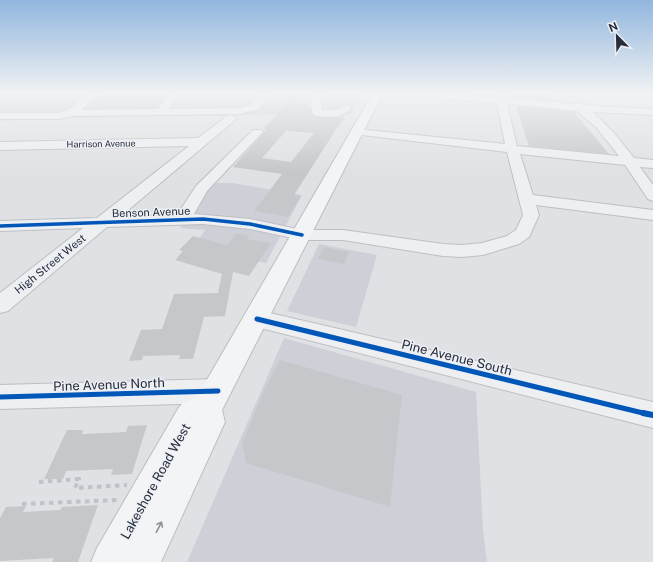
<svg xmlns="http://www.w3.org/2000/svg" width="653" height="562" viewBox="0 0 653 562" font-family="'Public Sans',sans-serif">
<rect width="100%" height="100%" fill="#dfe1e4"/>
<path fill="#cdd0d7" d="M0,93H363L351,114L40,118L0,121Z
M210,183H232L302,195L266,263L193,249L205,230L180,228Z
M319,244L377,255L356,327L287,311Z
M284,338L476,392L483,530L487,562H187Z"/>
<path fill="#c5c8cb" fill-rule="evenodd" d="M113,93H168L158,107L155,108H95Z
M512,93H545L555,101L513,97Z
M288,103L309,104L313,116L329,118L344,116L342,118H345L337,128L294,195L301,196L288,217L254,211L282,174L233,167L267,129H263ZM286,131L314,133L291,162L262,158Z
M516,106L574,112L609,154L529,146Z
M236,233L249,236L247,239L271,243L249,276L233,272L225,316L204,317L193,359H179L180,355L143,356L142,360L129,361L141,330L162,329L174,294L218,293L222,274L175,260L183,251L179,250L193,236L227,245Z
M324,247L349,252L344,264L318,259Z
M280,360L402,395L390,507L246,463L242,444L264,390Z
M147,425L132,474L111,475L113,469L66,471L63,479H44L67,430H83L82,434L126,432L128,426Z
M98,505L78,562H52L54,558L0,561V518L6,507L26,506L23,512L60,510L62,507Z"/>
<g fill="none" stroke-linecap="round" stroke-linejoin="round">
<g stroke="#bdbfc2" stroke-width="2">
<path id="minor" d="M89,93H101L81,110L158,109L170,93H180L169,109L239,108L251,105L261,93H271L259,109L239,114L72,116L59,119H0V113H59C73,110 77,101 89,93Z
M315,93H325L320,101L322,110H339L342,106L346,105L351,108C344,119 325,118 313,115L310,101Z
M406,93H448L574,104L578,103L595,106L653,109V115L593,112L614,133L634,158L653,160V168L640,167L653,185V201L648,199L625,165L520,154L533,195L653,210V220L536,205L539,215L529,237L519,244L483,255L462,257L443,256L343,240H302L250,229L203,224L107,227L8,311L0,313V293L83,228L0,231V221L97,218L189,146L0,150V142L198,138L227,116L231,115L236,118L235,120L120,217L177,215L196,186L253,130H261L263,132L261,134L207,191L194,214L250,219L302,230H343L443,244L462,245L482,243L507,236L516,230L523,215L507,152L353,134L351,132L353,130L357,129L505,144L497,103L411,96ZM507,104L577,111L596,127L619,156L517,146Z
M257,310L653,402V428L249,325L246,319L249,313Z
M218,379L227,382L231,391L227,400L218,403L0,409V385Z"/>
</g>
<g stroke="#bcbec1" stroke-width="2">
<path id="major" d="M373,93H383L222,410L225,422L161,562H91L97,548L179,407L183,403L197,397Z"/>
</g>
<path stroke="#c1c2c7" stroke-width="4" stroke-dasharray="4.5 4.5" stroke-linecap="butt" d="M39,482L79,479L75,488L127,485
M22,504L118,500"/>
<use href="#minor" fill="#eeeff1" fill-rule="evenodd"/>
<use href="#major" fill="#f3f4f5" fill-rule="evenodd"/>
<g stroke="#eceff4" stroke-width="6">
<path id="cycleway-far2" d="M0,226L203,219L250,224L302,235"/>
</g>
<g stroke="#eceff4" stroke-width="8">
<path id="cycleway-far1" d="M257,319L647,414
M0,397L218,391"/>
</g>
<g stroke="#eceff4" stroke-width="9">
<path id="cycleway" d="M643,413L653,415"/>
</g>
<use href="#cycleway-far2" stroke="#0057b8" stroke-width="3.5"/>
<use href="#cycleway-far1" stroke="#0057b8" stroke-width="5"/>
<use href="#cycleway" stroke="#0057b8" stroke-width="6"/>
</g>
<defs><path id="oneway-shaft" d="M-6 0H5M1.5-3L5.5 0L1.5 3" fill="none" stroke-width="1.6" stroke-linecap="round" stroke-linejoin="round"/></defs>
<use stroke="#8d9098" href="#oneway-shaft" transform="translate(159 527) rotate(-63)"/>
<linearGradient id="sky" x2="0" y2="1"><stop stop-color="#91b6de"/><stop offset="0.54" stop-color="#f1f2f3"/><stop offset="1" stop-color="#f1f2f3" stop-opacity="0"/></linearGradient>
<rect width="653" height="172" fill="url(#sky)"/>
<g text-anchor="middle" stroke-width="3" stroke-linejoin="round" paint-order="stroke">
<g font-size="9" fill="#272d3c" stroke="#eceff4">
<text transform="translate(101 144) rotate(-1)" y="3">Harrison Avenue</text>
</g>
<g font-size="11" fill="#272d3c" stroke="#eceff4">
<text transform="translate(151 212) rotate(-2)" y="4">Benson Avenue</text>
<text transform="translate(50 264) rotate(-39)" y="4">High Street West</text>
</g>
<g font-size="13" fill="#272d3c" stroke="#eceff4">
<text transform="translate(457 357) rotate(14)" y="5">Pine Avenue South</text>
<text transform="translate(109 384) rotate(-2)" y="5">Pine Avenue North</text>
<text transform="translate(155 481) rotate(-61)" y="5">Lakeshore Road West</text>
</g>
</g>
<g transform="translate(617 36) rotate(337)" stroke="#eceff4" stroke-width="3" paint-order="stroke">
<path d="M0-3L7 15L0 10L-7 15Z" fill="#272d3c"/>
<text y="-6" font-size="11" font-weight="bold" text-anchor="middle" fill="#272d3c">N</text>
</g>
</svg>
